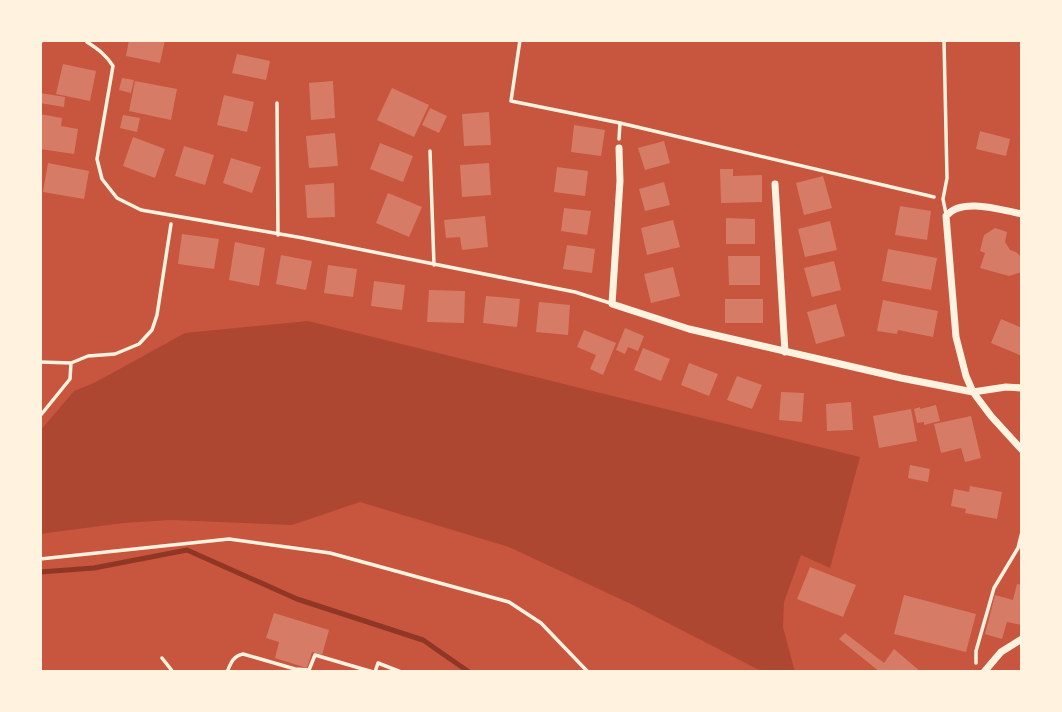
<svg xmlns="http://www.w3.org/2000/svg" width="1062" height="712" viewBox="0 0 1062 712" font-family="'Alegreya Sans',sans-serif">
<rect width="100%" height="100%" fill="#c8553d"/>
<path fill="#ae4732" d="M308,321L860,457L830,568L801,555L784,602L783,627L795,672H763L633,605L509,547L360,502L292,525L171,520L123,523L40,534V431L74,391L94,383L185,333Z"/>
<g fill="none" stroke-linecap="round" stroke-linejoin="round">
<path stroke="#8f3625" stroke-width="5" d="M40,572L94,568L187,550L297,599L423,640L469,672"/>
</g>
<path fill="#d67c66" d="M129,40H165L160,63L126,56Z
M237,54L270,61L266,80L232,73Z
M63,64L96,71L90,101L56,94Z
M122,78L134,80L131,93L119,90Z
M135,81L177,89L171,120L129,111Z
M333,81L335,118L311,120L309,83Z
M392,88L429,105L414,137L377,120Z
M40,93L65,97L64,107L40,103Z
M224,95L254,102L247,132L217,125Z
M430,108L447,116L439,133L422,125Z
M489,112L491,145L464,146L462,114Z
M40,114L62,118L61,126L78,129L74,154L40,149Z
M123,115L140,118L137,132L120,128Z
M574,125L605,130L601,156L571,152Z
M980,131L1010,139L1006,156L976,149Z
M335,133L338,166L309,168L306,136Z
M133,137L165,149L155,178L123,166Z
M664,141L670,163L645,170L638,148Z
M380,143L413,156L403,182L370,169Z
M184,146L214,155L205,185L175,176Z
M231,158L261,167L252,193L223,183Z
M48,163L89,171L84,199L43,192Z
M489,163L491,195L462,197L460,165Z
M557,167L588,171L585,196L554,192Z
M720,169H733V176L762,175V202L721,203Z
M823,176L832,208L804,215L796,183Z
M664,182L670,205L645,211L639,189Z
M334,183L335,217L307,218L305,185Z
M388,193L422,207L409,237L376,223Z
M900,206L931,211L927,240L895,235Z
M564,208L591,211L587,235L561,231Z
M485,216L488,247L462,250L460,237L446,238L444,220Z
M726,218L755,219V244H726Z
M673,220L680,247L647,255L641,228Z
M830,221L837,250L805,257L798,229Z
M995,228L1007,232L1005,242L1010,250L1016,252L1022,258V272L1009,276L980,268L985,253L980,251L984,235Z
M182,234L219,239L214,269L178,264Z
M235,242L265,248L259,286L229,280Z
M567,245L595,249L592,273L563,269Z
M888,249L937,258L931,290L882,281Z
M281,255L312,261L306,290L276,284Z
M728,256H760V285H729Z
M834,261L841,290L812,297L804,268Z
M328,265L357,269L353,297L324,293Z
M673,267L680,296L651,303L644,274Z
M374,281L405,285L402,310L371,306Z
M429,290L465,291L464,323L427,322Z
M486,296L520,299L517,327L483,323Z
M725,299H763V323H725Z
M883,300L938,311L933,337L898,330L897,334L877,331Z
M539,302L570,305L568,335L536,332Z
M836,304L845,336L816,344L807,312Z
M1001,319L1022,328V356L991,343Z
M625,328L644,336L638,351L628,347L625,354L616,350Z
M584,330L616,343L603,375L590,369L596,355L577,347Z
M643,348L670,359L661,381L634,370Z
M689,363L718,374L709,396L681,385Z
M737,376L762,385L752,409L727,400Z
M781,392L804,393L802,422L779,420Z
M851,402L853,430L827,431L826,404Z
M936,405L940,421L924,425V422L917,423L914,409L920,407V409Z
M911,409L917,441L879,448L873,416Z
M971,416L981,458L965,462L961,448L941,453L934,424Z
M910,465L930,469L928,482L908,478Z
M970,486L1002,492L997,519L965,513L966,509L951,506L954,489L969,492Z
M810,567L856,585L843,617L797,599Z
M1017,584L1022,585V625L1007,622L1002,639L985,634L995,595L1013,600Z
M904,595L976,614L966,652L894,634Z
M274,613L329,630L322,655L312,652L307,668L275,658L279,642L266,638Z
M845,633L884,663L894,649L921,672H880L839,639Z"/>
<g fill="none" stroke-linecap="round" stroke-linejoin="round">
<path stroke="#fff3e0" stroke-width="3.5" d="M520,40L511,101L620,123L934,197
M40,43L42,40
M619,139L620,123
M40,362L71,363L88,356L115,354L139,344L152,330L157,315L171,224
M40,416L70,379L71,363
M40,559L229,539L330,553L509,602L541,623L588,672
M162,658L173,672
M976,663V651L994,588L1018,548L1022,532
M295,669L309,670L315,655L373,672
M227,672C231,663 233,656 243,654L295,669L294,672
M375,672L378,663L401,672"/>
<path stroke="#fff3e0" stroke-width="3.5" d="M944,40L947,178L943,199L946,214
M87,42C98,49 106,55 113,66L97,159L102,179L117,198L141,210L303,238L575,292L610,303
M277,103L278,235
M430,151L434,265"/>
<path stroke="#fff3e0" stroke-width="7" d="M619,148L620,181L612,304L689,329L901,378L973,392L1006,387L1022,388
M775,184L785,352
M1022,214C1001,210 961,197 946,216L956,337L966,376L973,392L991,416L1022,450
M984,672L1001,652L1022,639"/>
</g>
<rect width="1062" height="712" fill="none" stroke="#fff3e0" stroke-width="84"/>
</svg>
